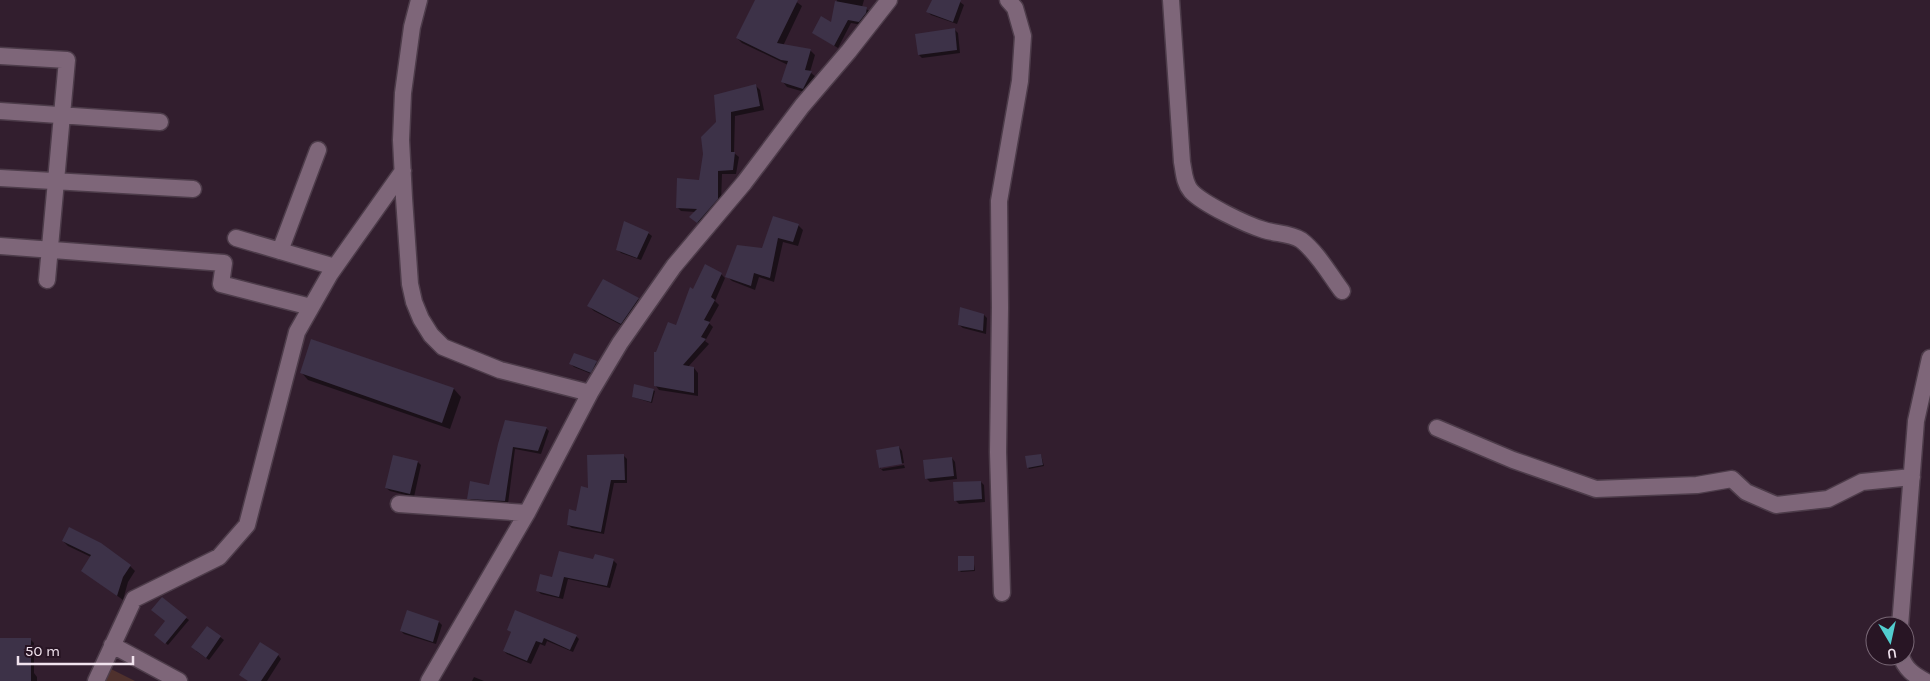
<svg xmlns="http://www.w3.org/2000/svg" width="1930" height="681" viewBox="0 0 1930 681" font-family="Karla,sans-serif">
<rect width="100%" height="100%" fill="#321e2e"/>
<path fill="#4f312d" d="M109,668L135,681H103Z"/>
<path fill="#0007" d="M756,0H794L802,6L783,46L810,50L815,55L810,72L816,77L808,93L787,87L783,82L788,65L742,43L737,38Z
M837,0H864L862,7L870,11L862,25L851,23L838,48L813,33L832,24Z
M933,0H954L960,2L964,5L957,24L931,15L928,12Z
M955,30L958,33L960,53L922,58L919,55Z
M756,86L760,90L764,110L735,116L734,153L739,157L736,174H722L721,203L702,226L691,217L695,212L681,211L677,207L700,182L704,154L702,137Z
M774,218L798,225L803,230L798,246L783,242L774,282L759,277L755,290L732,281L727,276L763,250Z
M648,233L652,236L641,260L621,253L617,249Z
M721,274L725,278L715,301L719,305L709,323L713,327L705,341L709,344L688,367L694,368L698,373V396L659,390L655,385L677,327L694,291Z
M603,281L638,299L644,305L627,328L594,311L589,306Z
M984,315L987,318L986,334L963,328L959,325Z
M312,340L454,389L461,397L450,429L308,380L301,372Z
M596,363L599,366L594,375L574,367L571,364Z
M653,390L655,391L652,403L633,397Z
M546,428L549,431L541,454L515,449L508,504L472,501L469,498L490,487L499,445Z
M899,447L902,451L904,463L881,466V469L880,468Z
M623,455L627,459V483H614L604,534L572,528L568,525L577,512L589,489Z
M1041,455L1044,466L1029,469L1028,467Z
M952,458L955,462L957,479L930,482L926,478Z
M418,462L421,465L414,497L390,491L386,488Z
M904,465L905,468L883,471L881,469Z
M981,482L984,485L985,502L959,504L955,500Z
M63,541L130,566L135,571L128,582L123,600L83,571L91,557L68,546Z
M973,557L975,571L961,572L959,570Z
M613,560L617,564L610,588L568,579L563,599L541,594L538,591L553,578L594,561Z
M186,618L189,620L168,645L158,637Z
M439,622L442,625L436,644L404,634L401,631Z
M207,627L224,640L209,660L196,651Z
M509,630L576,636L579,639L573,652L547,641L545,646L540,644L531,664L507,654L504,651L512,633Z
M0,639L31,640L34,643V673L37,677V681H0Z
M278,655L281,659L267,681H248Z
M474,677L484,681H472Z"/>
<path fill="#3d3248" d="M755,0H798L777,43L811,49L805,70L812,71L803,89L781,82L788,61L781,60L736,38Z
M932,0H961L953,22L926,12Z
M835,1L867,7L866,13L859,22L848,20L834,46L812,33L821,16L831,22Z
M955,28L957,50L918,55L915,34Z
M756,84L760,106L731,112V152H735L733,170L718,171V199L697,223L689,217L697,209L676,208L677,178L699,180L703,154L701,137L716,122L714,95Z
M773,216L799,224L793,242L778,238L770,278L754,273L751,286L725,277L737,245L762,248Z
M624,221L649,232L637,258L616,250Z
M705,264L722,273L711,297L715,300L704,320L710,322L701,337L706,339L683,365L694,367V393L654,386V352H656L668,322L676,325L690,287L693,289Z
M603,279L639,298L621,324L587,306Z
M960,307L984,314L983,331L958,325Z
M311,339L454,388L442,423L300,373Z
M574,353L597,361L591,373L569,364Z
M634,384L654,389L651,402L632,397Z
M505,420L547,427L538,451L513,447L505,501L467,499L470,481L489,485L498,444Z
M899,446L902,464L879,468L876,450Z
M624,454L625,480H611L601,532L567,525L569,509L576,511L581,486L588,488L587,455Z
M1041,454L1043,465L1027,468L1025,456Z
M393,455L418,461L410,494L385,488Z
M952,457L954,476L925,479L923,460Z
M981,481L982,499L954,501L953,482Z
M69,527L101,543L131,565L123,577L117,596L81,571L91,555L62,541Z
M559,551L593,559L595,554L614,559L607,586L564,577L559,597L536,591L540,574L552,577Z
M958,556H974V570L958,571Z
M162,597L187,617L165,644L154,635L165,621L151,610Z
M407,610L439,621L433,642L400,631Z
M515,610L577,635L570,650L544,638L542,643L536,641L527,661L503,651L511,632L507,630Z
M207,626L221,636L206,658L191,647Z
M0,638H31V681H0Z
M260,642L279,654L261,681H248L239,675Z"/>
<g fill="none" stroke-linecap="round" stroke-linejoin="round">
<g stroke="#4d3c4a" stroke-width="19">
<path id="street" d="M419,0L412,27L403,93L401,140L404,198L410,284L414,302L421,319L431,335L443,347L500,370L590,393
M1171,0L1182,162C1184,172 1184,183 1191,191C1203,204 1247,225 1264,230C1277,234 1290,233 1301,240C1317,252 1330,275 1342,291
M0,56L67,60L47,280
M0,111L160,122
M0,178L193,189
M236,238L335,267
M0,246L224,263L221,284L311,307
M280,251L318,150
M1437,428L1513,460L1596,489L1697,485L1732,479L1746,492L1776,505L1828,499L1862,482L1912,477
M399,504L527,513
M1002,593L998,452L1000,307L999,201L1020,81L1023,36L1015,8L1008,0
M1900,626L1916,421L1930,358
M112,645L179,681
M1901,656C1905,669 1914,675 1925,681
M96,681L134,599L219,557L247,525L297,332L330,274L403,171
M429,681L527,513L590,393L620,343L674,266L744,183L802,106L849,51L889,0"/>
</g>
<use href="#street" stroke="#7e6679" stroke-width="16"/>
</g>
<g transform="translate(1890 641) rotate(171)"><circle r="24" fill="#281524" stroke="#786775"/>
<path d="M0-4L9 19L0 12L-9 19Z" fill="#52cdcf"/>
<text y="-8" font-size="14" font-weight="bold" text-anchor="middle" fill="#f1e3ee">U</text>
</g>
<path d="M18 656v8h115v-8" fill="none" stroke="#f1e3ee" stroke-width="2.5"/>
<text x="25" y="656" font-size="15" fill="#f1e3ee" stroke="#281524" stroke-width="4" paint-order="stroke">50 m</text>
</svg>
